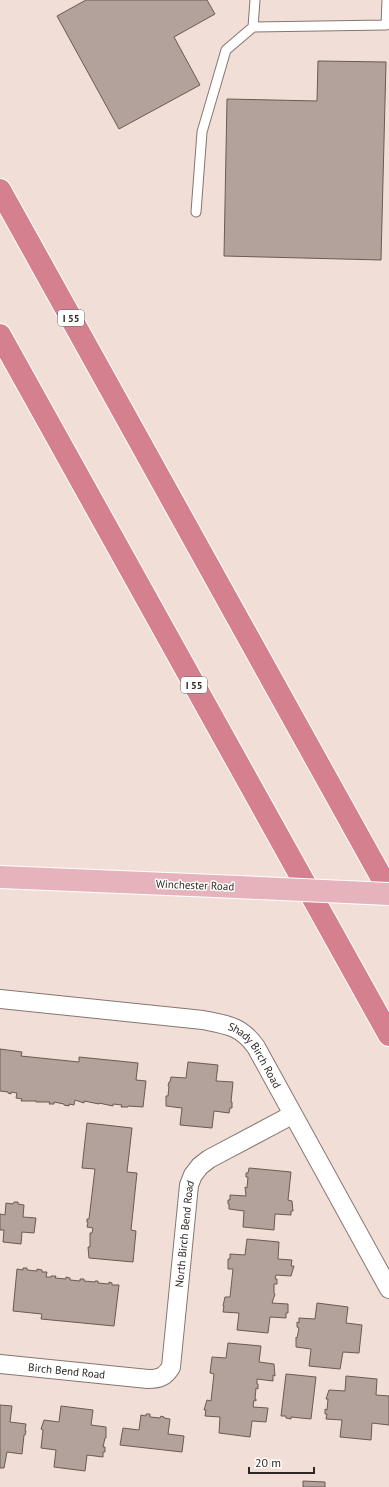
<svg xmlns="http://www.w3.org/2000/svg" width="389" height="1487" viewBox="0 0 389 1487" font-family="'PT Sans',sans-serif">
<rect width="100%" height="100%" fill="#f1dfd7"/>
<path fill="#b3a29b" stroke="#695a53" d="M86,0H207L215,14L174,37L200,85L119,129L57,16Z
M318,61L386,62L381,260L224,256L227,99L317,101Z
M0,1049L22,1052L21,1056L79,1062V1057L138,1063L136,1080L146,1081L143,1107L128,1106V1107H121L122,1105L113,1104V1106L99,1103V1104L84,1101V1103L75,1100L74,1105L69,1104V1106L64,1105V1104L54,1102V1104H49L50,1102H36V1101H21L22,1099L16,1098L17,1093L11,1092V1094L8,1093V1092L0,1091Z
M188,1062L218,1065L216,1081L233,1082L231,1102H232V1108H230L229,1113L214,1111L212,1128L180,1125L182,1108L166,1106V1096H168L169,1086H168L169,1082H170L171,1077L186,1078Z
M87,1123L132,1128L127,1172L137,1173L131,1230L136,1231L133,1262L89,1258L88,1247H90V1233H92L93,1228L87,1227L88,1222H87V1219H89L95,1169L82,1168Z
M249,1168L291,1172L288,1200L292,1201L293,1211H291V1215L275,1214L274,1230L243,1227L244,1211L229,1209V1204H228V1200H230V1195L246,1196L245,1187L247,1188L248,1177H246V1173H248Z
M14,1202H18V1204L24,1205L23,1217L36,1218L34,1233L22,1232L21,1244L3,1242L4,1230H0V1214L5,1215L6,1203L13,1204Z
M247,1239L279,1242L278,1259L292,1260L291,1266H294L291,1276L276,1275L275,1279H277V1284H274V1293L275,1294L272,1303L288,1304V1313H286V1318L270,1317L268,1333L237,1330L239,1313L223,1312L224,1306H223L225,1297H230L233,1269H228V1259H230V1254L245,1255Z
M23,1268H27V1270L37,1271V1269L42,1270V1272H47L46,1277H51V1276H56L55,1278L66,1279V1277L70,1278V1280L80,1281V1279H84V1281L95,1282V1281H98V1283L109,1284V1282L112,1283V1285H119L114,1326L41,1319L42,1314L13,1311L17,1269L23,1270Z
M317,1303L348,1307L346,1323L362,1325L359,1353L343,1352L340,1369L309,1366L311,1349L296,1347V1337L297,1338L299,1328L297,1327V1322L299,1323V1318L315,1319Z
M228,1343L261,1346L259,1362L274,1364L275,1376L273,1375V1381L257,1379V1384H258V1389L256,1388L255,1399H256V1401L254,1400L253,1407L268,1408L266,1422L252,1421L250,1437L219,1433L220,1417L205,1416L206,1410H204L207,1400L211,1401L214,1374L210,1373L212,1357L226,1358Z
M286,1374L316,1377L311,1419L291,1417V1419L286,1418V1416H281Z
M346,1376L377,1379L376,1395L389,1396V1425L372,1423L371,1440L340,1437L342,1420L326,1419L327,1414H325V1409L327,1410L328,1399H326L329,1390L345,1391Z
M0,1405L12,1406L10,1422L26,1424L25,1431H26L25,1435H24L22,1454L7,1452L4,1468H0Z
M61,1406L93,1410L91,1425L106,1427V1438H105L103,1447H105V1452H103V1457L87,1455L85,1471L54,1467L56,1450L41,1448L43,1430L41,1429L44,1420L59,1422Z
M146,1414H150V1417L160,1418L161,1416L164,1417V1418L170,1419L168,1434L184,1436L182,1452L120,1445L123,1428L139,1430L141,1415L146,1416Z
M303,1481L325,1482V1487H303Z"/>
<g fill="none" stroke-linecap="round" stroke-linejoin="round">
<g stroke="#86766f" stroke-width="11">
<path id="lane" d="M253,27L386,25L387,0
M196,212L202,132L226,50L253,27L255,0"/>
</g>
<g stroke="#86766f" stroke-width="20">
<g id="street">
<path id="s1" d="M0,999L203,1020C228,1025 241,1026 256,1047L389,1289"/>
<path id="s2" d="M0,1364L148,1379C159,1379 165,1377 171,1367L189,1185L193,1175L200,1166L209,1159L292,1115"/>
</g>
</g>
<g stroke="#fff" stroke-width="24">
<path id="primary" d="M0,877L215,886"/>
</g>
<g stroke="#fff" stroke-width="24">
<path id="highway" d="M0,190L389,891
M0,335L389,1035"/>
</g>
<use href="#lane" stroke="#fff" stroke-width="9"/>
<use href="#street" stroke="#fff" stroke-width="18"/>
<use href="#primary" stroke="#e6b3bc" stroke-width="22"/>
<use href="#highway" stroke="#d5808f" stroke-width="22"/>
<g stroke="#fff" stroke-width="24" stroke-linecap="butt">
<path id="primary-bridge" d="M215,886L389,894"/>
</g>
<use href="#primary-bridge" stroke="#e6b3bc" stroke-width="22"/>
</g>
<g text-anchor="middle" stroke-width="3" stroke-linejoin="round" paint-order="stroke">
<g fill="#fff" stroke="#6c6765" stroke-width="1">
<rect x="58" y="310" width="26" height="16" rx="3"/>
<rect x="181" y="677" width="26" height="16" rx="3"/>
</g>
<g font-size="10" font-weight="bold" fill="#2d2623">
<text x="71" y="322">I 55</text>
<text x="194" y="689">I 55</text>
</g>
<g font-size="11" fill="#2d2623" stroke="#fff">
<text transform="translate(195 885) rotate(2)" y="4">Winchester Road</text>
<text dy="4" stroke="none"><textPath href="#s1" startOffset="271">Shady Birch Road</textPath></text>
<text dy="4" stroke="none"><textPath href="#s2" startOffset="310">North Birch Bend Road</textPath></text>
<text dy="4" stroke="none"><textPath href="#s2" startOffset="67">Birch Bend Road</textPath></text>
</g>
</g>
<path d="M249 1467v6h65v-6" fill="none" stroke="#2d2623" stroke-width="2"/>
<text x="255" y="1467" font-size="12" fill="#2d2623" stroke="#ffffff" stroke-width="3" paint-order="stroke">20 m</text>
</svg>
